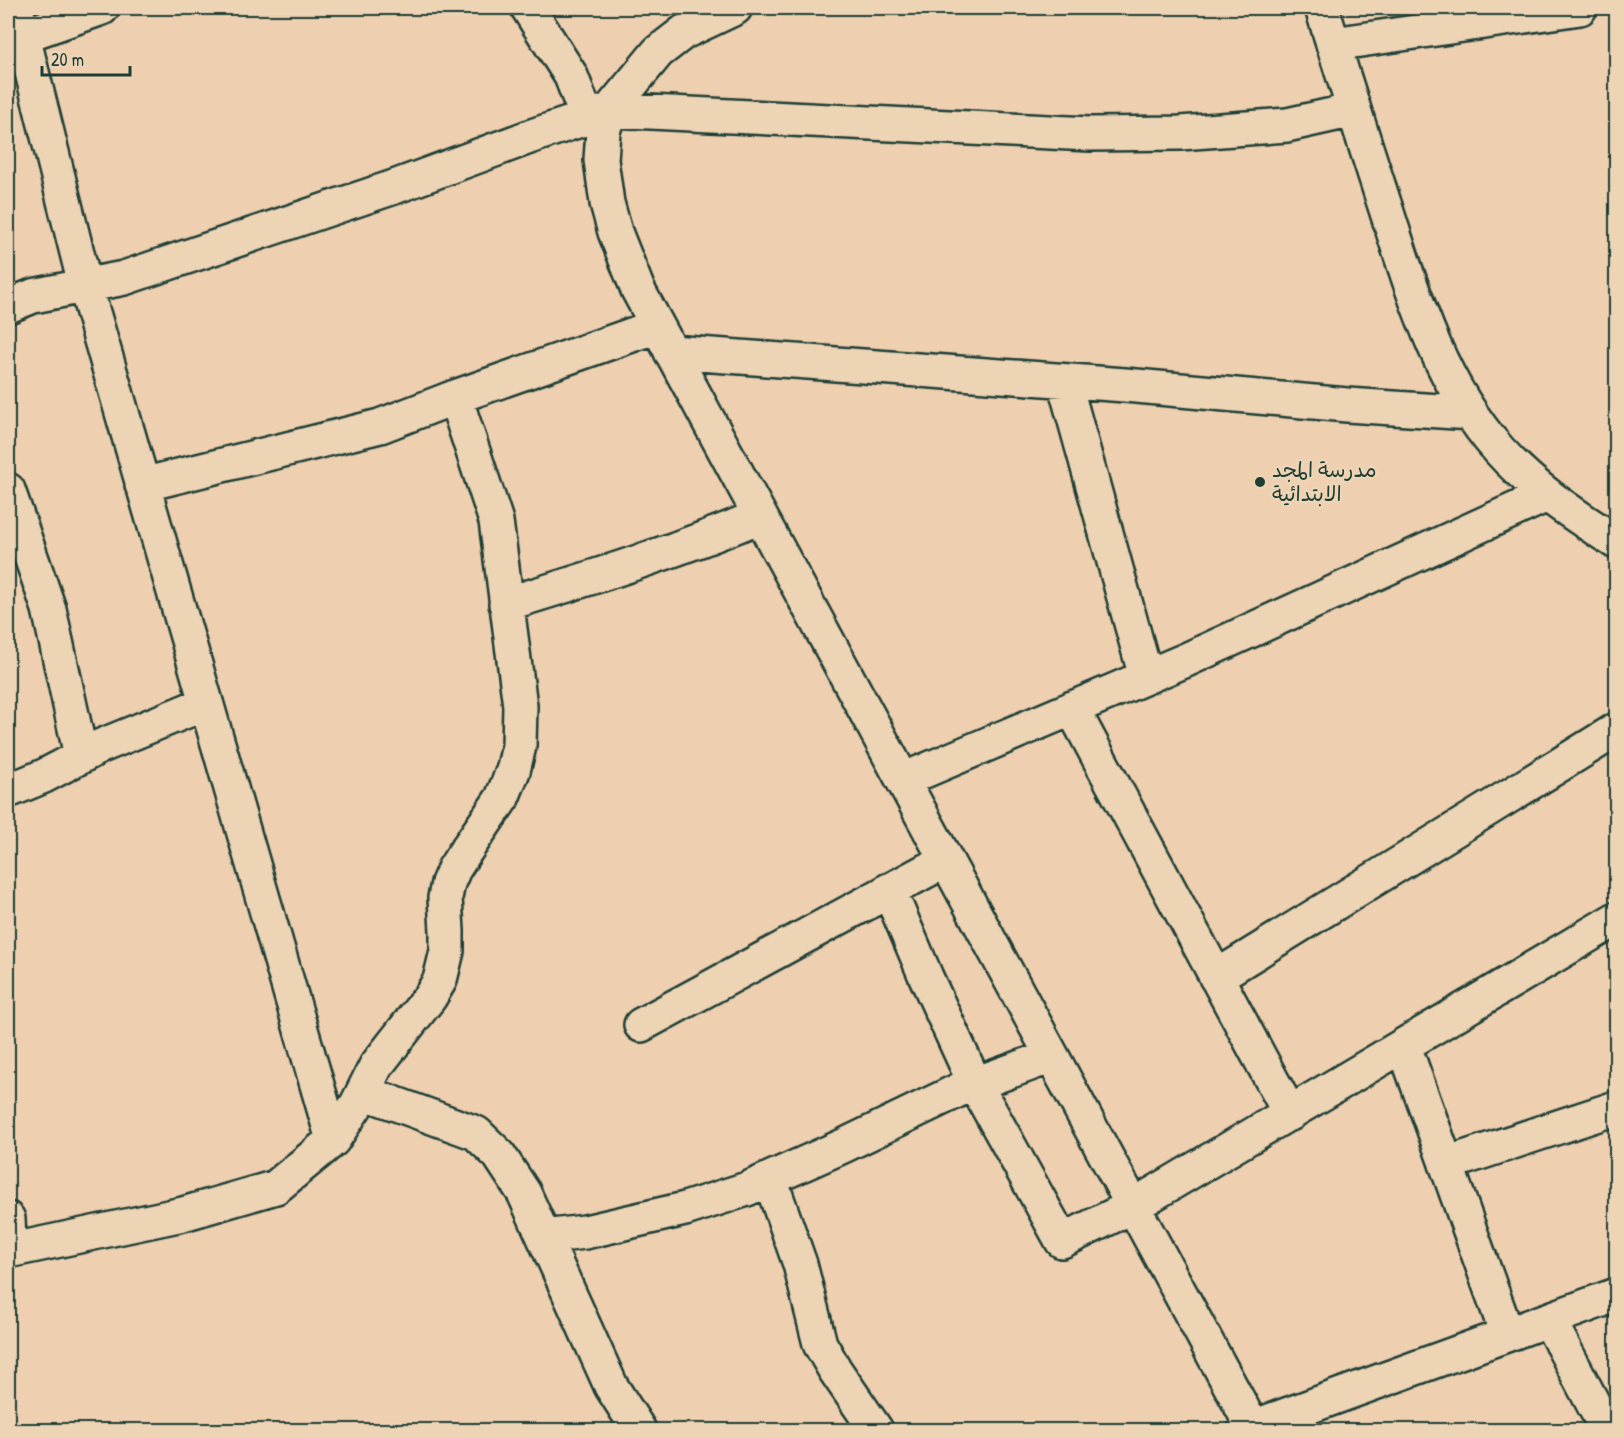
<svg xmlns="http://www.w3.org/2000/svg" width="1624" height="1438" viewBox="0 0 1624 1438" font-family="'Patrick Hand','Playpen Sans Arabic',sans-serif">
<rect width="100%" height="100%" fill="#eed0b1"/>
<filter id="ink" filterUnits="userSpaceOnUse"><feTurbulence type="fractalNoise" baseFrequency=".0167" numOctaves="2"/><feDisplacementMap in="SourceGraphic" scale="12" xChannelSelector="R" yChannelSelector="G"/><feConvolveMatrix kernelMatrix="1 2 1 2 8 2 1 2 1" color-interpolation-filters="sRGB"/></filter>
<g filter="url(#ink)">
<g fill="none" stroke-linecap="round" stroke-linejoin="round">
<g stroke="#1f3d34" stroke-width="38">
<path id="minor" d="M16,8L85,285L333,1140
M528,8L571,76L587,118
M735,8L684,32L658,52L610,110L603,131L601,160L607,203L615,232L638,290L1253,1428
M1322,8C1342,73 1363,138 1384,203C1412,289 1437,380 1499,450C1534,489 1573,514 1616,542
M8,38L22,36L102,8
M1333,44L1580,8
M8,306L33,296L124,278L397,186L532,136L610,110L1090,134L1180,133L1287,125L1354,110
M671,352L1125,385L1347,405L1471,413
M1064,381L1146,677
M142,485L380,426L455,397L657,326
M8,490L49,609L81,756
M506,604C592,578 677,551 760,516
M1072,708L1290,1114
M903,780L1186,660L1547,495
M8,791L44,776L101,746L206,703
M889,890L926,977L975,1084L1062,1241L1133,1206L1616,919
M1216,977L1616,730
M641,1025L946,860
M1404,1046L1507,1334
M363,1092L476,1133L499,1155L524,1193L611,1386L639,1430
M1446,1164L1616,1108
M770,1179L800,1264L820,1344L835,1370L876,1430
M8,1219L9,1240L8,1248
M544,1237L585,1232L685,1209L747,1189L843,1146L961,1089L1052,1056
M8,1251L183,1214L276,1187L333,1140L357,1104L376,1066L430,997L440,980L447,951V931L445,898L448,883L454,869L465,852L502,798L513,771L519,746L520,706L496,521L455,397
M1549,1320L1607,1430
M1245,1430L1616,1295"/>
</g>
<use href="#minor" stroke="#edd4b5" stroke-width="33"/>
</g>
</g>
<circle fill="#1f3d34" stroke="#edd4b5" stroke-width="2" cx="1260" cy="482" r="6"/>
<g text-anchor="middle" stroke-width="5" stroke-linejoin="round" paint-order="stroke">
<g font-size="21" fill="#1f3d34" stroke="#edd4b5" text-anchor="start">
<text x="1272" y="477">مدرسة المجد<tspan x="1272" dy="24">الابتدائية</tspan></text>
</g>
</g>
<rect width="1624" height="1438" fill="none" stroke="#edd4b5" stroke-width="30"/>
<rect x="15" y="15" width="1594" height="1408" fill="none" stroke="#1f3d34" stroke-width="2" filter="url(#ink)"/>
<path d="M42 66v9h88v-9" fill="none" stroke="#1f3d34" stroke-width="3"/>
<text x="51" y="66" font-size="18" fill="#1f3d34" stroke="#edd4b5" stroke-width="4.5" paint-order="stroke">20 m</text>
</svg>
